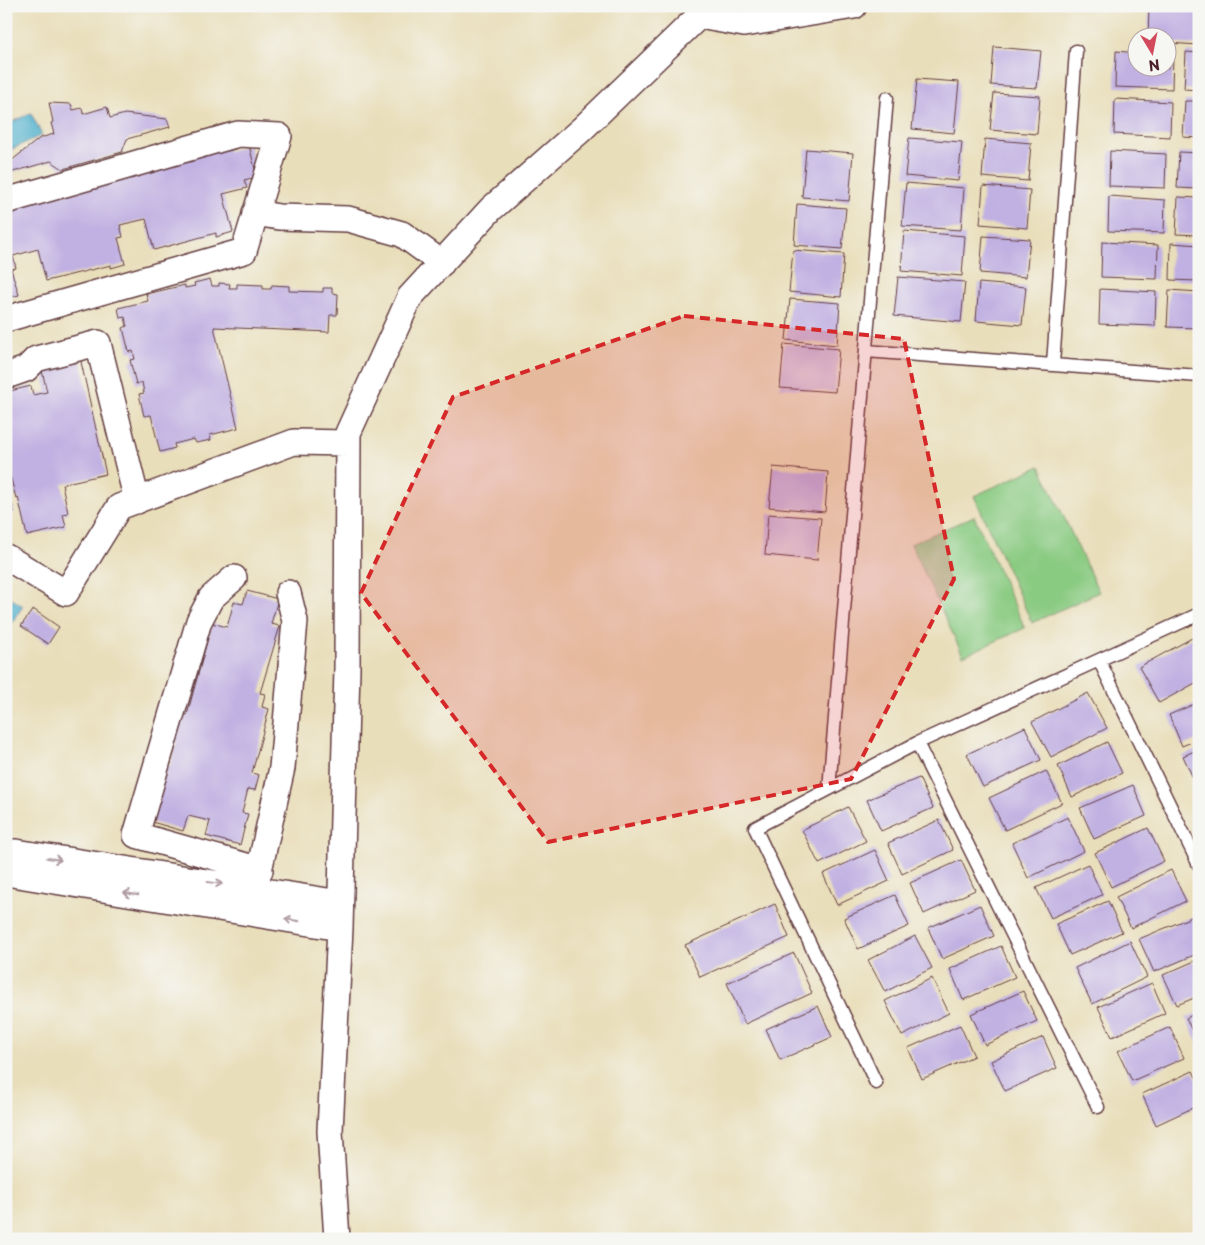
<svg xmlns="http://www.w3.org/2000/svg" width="1205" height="1245" viewBox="0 0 1205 1245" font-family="'Playpen Sans',sans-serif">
<rect width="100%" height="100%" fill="#f6f6f2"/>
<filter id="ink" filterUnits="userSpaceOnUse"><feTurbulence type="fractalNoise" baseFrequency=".02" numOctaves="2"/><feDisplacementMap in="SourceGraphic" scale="10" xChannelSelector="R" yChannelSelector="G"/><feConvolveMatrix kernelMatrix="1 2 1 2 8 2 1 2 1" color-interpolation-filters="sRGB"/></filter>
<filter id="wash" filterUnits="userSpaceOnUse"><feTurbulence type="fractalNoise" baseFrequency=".0096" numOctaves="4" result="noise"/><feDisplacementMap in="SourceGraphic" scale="20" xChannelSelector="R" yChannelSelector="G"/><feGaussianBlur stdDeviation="1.12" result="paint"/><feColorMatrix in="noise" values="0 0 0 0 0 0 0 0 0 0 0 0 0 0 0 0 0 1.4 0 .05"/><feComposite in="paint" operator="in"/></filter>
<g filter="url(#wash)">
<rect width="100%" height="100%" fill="#e9deba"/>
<path fill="#8acb82" stroke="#6a7556" d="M1040,466L1099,592L1032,623L974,496Z
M974,516L1025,628L963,656L911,544Z"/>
<path fill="#4caecb" stroke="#4b667b" d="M31,113L42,135L6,152V125Z
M6,595L23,606L7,630L6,629Z"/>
<g id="blocks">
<path fill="#c1b1e2" d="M1149,6H1199V45L1168,43V38H1148Z
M994,47L1041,51L1037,88L991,85Z
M1116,51L1138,53V68H1168V54L1173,55L1172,89L1115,87Z
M1186,52L1199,53V90L1184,89Z
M917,79L959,82L954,133L912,129Z
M994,93L1040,96L1037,134L990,130Z
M1115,99L1171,102L1170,137L1114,134Z
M1185,101H1199V138L1183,137Z
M49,103L71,104L73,110L82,108L83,114L107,107L110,118L125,114L167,119L170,127L127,139L122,152L63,169L51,161L6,174V165L40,138L54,134L51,123L53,122Z
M909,138L962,142L958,181L905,176Z
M985,139L1031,143L1028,181L982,177Z
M249,145L257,177L244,180L247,188L223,194L233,232L216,237V233L154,250L146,219L120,225L123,237L118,238L125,264L111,268V265L46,281L38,249L13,256L16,268L11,269L19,295L6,298V209L162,169L161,164L227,147L228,151Z
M806,149L853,153L849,201L802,197Z
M1110,151L1166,154L1165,188L1109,186Z
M1179,152L1199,153V189L1177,188Z
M906,183L964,188L961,230L902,226Z
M983,186L1030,190L1027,228L980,224Z
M1109,196L1165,200L1164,233L1108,231Z
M1178,197L1199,198V235L1176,234Z
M797,204L846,208L842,249L794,245Z
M904,231L965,236L962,276L901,271Z
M983,236L1030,239L1026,277L980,273Z
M1102,242L1158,245L1157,279L1101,277Z
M1171,243L1199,245V281L1170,280Z
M793,250L844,254L841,297L789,292Z
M898,277L965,282L961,322L894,316Z
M210,279L212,286H219V283L230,284L229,288H237V284L263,285V289H271L272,285L289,286V291L323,292V288H332V293L338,294L337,315H330L329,332L214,327L238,428L210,435L211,440L196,443L194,439L174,444L175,448L160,452L151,415L144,416L139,394L144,393L142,382L136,384L130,360L135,359L133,351L129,352L123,328L127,326L125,317L120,318L118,308L148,301L146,294L185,285V288L195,286L194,283Z
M979,283L1026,287L1022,325L976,321Z
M1100,289L1156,292L1155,326L1099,324Z
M1169,290L1199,292V328L1167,327Z
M790,299L840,303L837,345L786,340Z
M784,344L839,349L835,392L780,388Z
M79,353L106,474L62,484L68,513L63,514L66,527L27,536L18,497L16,498L6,460V392L31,386L33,395L47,392L40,362Z
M773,467L828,472L825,512L769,507Z
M6,480L14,512L6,514Z
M768,514L821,518L817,560L765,555Z
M247,591L278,599L271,624L280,626L260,693L265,694L262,707L269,709L252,773L259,775L255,790L248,789L242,813L248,814L240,845L206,836L210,821L188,816L183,831L152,822L162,764L170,766L177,742L169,741L176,712L187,715L212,623L227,627L234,602L243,604Z
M33,609L59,627L48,644L21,626Z
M1192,638L1199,649V681L1159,703L1139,667Z
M1088,693L1107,728L1051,757L1032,722Z
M1199,702V739L1182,746L1169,715Z
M1025,727L1041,760L983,787L967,754Z
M1107,742L1122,773L1072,797L1058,766Z
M1199,749V791L1183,756Z
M1046,771L1062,803L1005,830L989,798Z
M919,778L933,808L881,831L867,800Z
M1133,785L1146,816L1094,839L1080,808Z
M848,807L866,841L819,864L802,830Z
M1068,817L1084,851L1028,878L1012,843Z
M939,820L953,850L902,874L888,843Z
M1148,828L1164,861L1111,887L1095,853Z
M875,850L889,881L837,905L823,874Z
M961,860L975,890L924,914L910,883Z
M1088,864L1102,895L1051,918L1036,888Z
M1171,870L1186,901L1131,928L1116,897Z
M895,895L909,926L858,949L844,918Z
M1108,901L1122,932L1070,955L1056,924Z
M775,904L789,937L700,977L685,945Z
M980,905L994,936L942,959L928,928Z
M1194,916L1199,927V953L1154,972L1139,939Z
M915,936L932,968L885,992L868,960Z
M1130,941L1147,977L1092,1004L1075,968Z
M1001,946L1015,977L963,1000L950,969Z
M794,953L812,993L745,1024L727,983Z
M1199,959V996L1177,1005L1163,975Z
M932,978L949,1013L902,1036L885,1001Z
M1152,983L1165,1013L1112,1037L1098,1007Z
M1023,991L1037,1021L985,1045L971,1014Z
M818,1006L832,1037L780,1060L766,1029Z
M1199,1012V1046L1186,1018Z
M960,1025L974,1056L922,1079L908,1048Z
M1170,1027L1184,1058L1132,1081L1118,1051Z
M1043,1037L1057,1068L1005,1091L991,1061Z
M1193,1071L1199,1083V1105L1156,1125L1142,1094Z"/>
</g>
</g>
<g filter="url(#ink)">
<use href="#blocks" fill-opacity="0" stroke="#623c40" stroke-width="1"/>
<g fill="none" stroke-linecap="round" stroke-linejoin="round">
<g stroke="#623c40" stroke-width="15">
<path id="service" d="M866,351L1199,376
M1053,364L1076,51
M1099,660L1199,614
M917,743L1098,1107
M829,789L887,98
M876,1083L755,828L917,743L1099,660L1199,865"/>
</g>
<g stroke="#623c40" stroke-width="28">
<path id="minor" d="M699,16L744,24L854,6
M6,201L238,134L279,136L244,251L6,319
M255,213L279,217L348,219L402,234L442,263
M6,376L26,369L36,359L98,343L137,501
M6,557L66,593L119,507L294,442L348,443
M234,578L211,598L199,621L136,835L260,870
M6,853L16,852L340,903
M6,873L340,928
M256,884L282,768L295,621L288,593
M337,1239L330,1131L340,928L347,669L348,433L410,297L491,209L582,129L699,16L707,6"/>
</g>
<use href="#service" stroke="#fff" stroke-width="12"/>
<use href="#minor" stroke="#fff" stroke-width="25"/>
</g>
<defs><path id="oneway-shaft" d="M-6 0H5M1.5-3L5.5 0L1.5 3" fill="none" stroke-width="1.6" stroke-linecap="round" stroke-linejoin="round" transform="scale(1.25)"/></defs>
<g stroke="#ae9aa0">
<use href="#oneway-shaft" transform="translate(54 859) rotate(9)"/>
<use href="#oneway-shaft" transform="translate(215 883) rotate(8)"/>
<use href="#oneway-shaft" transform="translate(131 894) rotate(-171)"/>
<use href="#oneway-shaft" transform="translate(292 920) rotate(-171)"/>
</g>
</g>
<path fill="#d62828" fill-opacity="0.2" stroke="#d62828" stroke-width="4" stroke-dasharray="10 6" stroke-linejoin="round" d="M684,316L904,339L954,579L851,779L548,842L361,593L453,397Z"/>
<rect width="1205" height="1245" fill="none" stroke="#f6f6f2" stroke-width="25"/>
<g transform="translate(1152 52) rotate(170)"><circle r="24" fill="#f6f6f2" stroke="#b1a0a2"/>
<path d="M0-4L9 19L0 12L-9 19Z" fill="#d1495b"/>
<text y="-8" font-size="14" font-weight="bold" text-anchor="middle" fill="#4a1f2b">N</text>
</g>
</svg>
